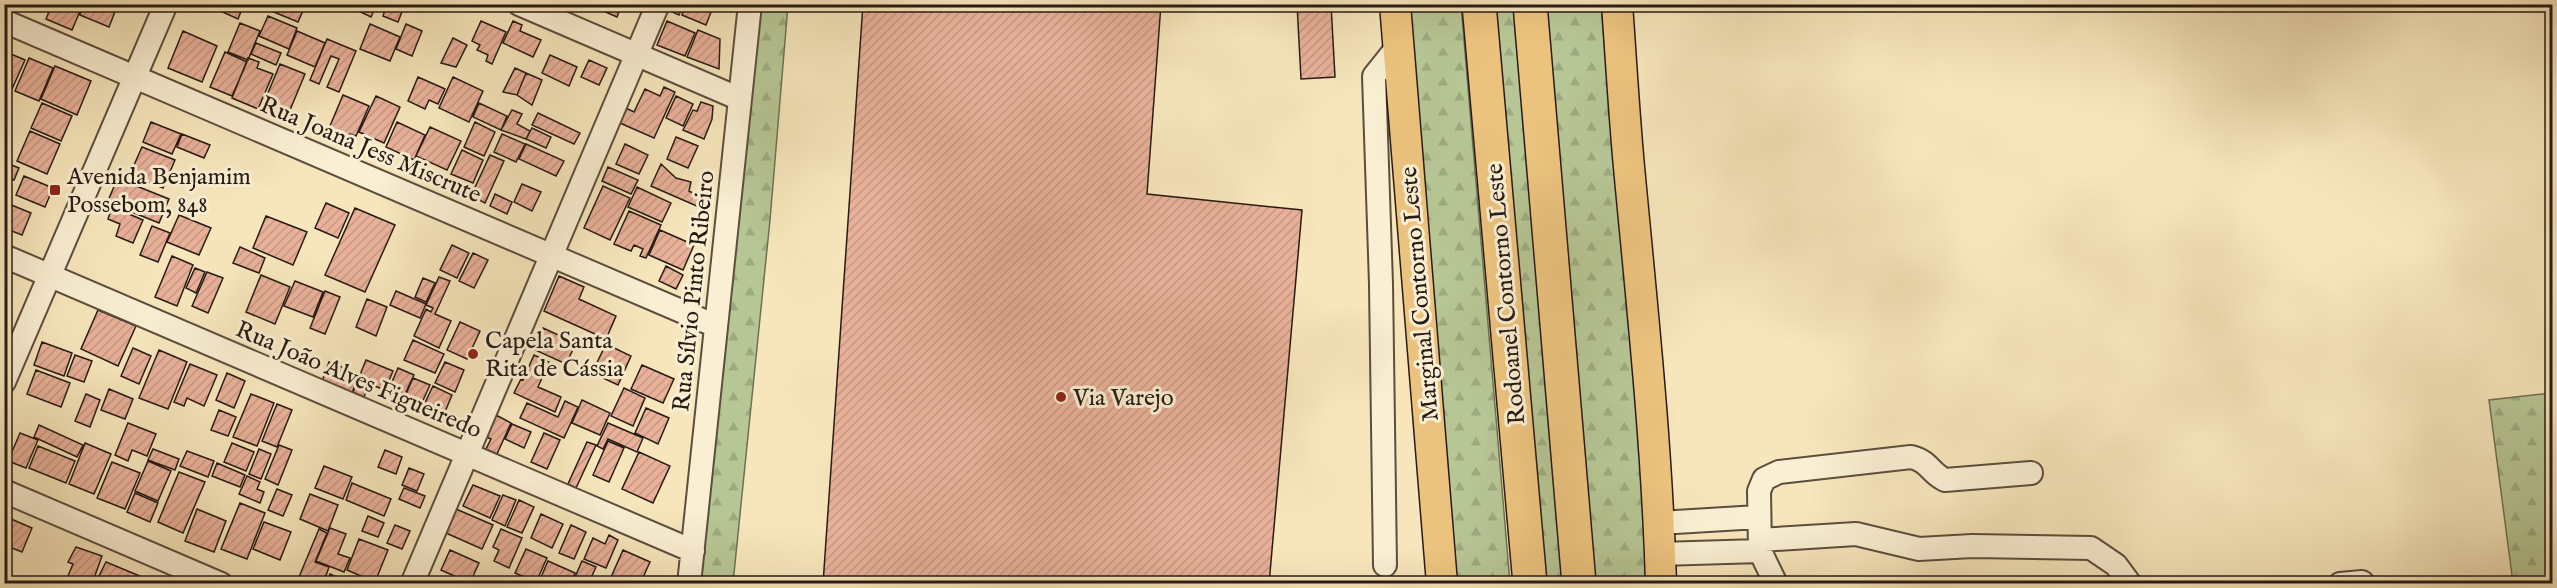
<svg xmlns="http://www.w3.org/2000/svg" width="2557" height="588" viewBox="0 0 2557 588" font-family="'IM FELL English',serif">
<defs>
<pattern id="forest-firs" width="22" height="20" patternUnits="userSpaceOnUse" patternTransform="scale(1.5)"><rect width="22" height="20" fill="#b7c695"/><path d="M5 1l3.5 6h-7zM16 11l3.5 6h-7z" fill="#9daa80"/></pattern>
<pattern id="building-hatch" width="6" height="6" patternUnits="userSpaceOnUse" patternTransform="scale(1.5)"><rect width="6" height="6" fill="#e9b19a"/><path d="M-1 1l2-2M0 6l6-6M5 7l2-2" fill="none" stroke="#c89884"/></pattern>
</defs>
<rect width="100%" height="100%" fill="#f7e6bc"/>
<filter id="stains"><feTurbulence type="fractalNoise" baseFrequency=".00333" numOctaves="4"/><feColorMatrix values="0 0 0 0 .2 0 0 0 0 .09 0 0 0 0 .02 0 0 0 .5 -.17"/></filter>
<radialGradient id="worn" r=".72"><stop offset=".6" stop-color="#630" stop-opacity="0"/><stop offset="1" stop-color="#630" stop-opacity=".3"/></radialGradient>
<path fill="url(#forest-firs)" stroke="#707054" stroke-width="1.5" d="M757,5H788L770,220L733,583L695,584Z
M1402,5H1461L1510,583H1450Z
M1491,5H1515L1564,583H1539Z
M1546,5H1601L1648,543L1649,583H1594Z
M2552,393V583H2513L2489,400Z"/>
<path fill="url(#building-hatch)" stroke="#281b14" stroke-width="1.5" d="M52,4H83L72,30L46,19Z
M84,4H118L109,27L80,15Z
M205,4H244L238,19Z
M271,4H306L298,22L269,10Z
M344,4H377L371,17Z
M387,4H405L398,22L383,16Z
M595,4H622L617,17L594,7Z
M670,4H684L679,15L668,10Z
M686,4H714L706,25L682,15Z
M863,4H1161L1147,194L1302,210L1269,584H823Z
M1297,4H1331L1335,77L1301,79Z
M268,16L297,28L289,49L259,36Z
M481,21L506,32L492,64L486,61L488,55L477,50L480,45L472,41Z
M513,21L522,25L520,31L541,40L533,57L503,43Z
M667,21L695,33L685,56L657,45Z
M240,23L260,31L248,60L228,52Z
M370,24L400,37L390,61L360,49Z
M406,24L422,31L412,56L396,49Z
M698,30L720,39L719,69L687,57Z
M183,31L217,46L202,82L168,68Z
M297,31L325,43L315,67L287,55Z
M453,38L467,45L456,67L441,63Z
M327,39L356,51L339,92L327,87L339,59L331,56L319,84L310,80Z
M256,43L281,53L276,65L251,54Z
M4,51L25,60L12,89L4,86Z
M225,52L247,62L232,96L210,87Z
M550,55L577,67L569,86L542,73Z
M29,58L53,68L39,101L15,91Z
M248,58L259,62L257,68L273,74L258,109L232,98Z
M589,60L607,68L599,85L581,77Z
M280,64L305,74L290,110L265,100Z
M55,66L91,81L77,115L41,99Z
M515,68L526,73L517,95L503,92Z
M526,73L542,80L532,105L517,95Z
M418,77L445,89L438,104L429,100L425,109L408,101Z
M453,77L483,91L469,122L439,108Z
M664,87L675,92L654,138L620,123L626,108L634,112L645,89L660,96Z
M343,95L369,106L356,136L350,134L347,141L327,133Z
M376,96L400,107L384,143L359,132Z
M676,96L693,104L683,126L666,118Z
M701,102L713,106L712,119L704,139L683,130L693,110L697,111Z
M42,103L72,116L61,141L31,128Z
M479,103L507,116L501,130L473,117Z
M512,110L522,114L517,124L530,131L526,139L501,130Z
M538,113L580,133L574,144L532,125Z
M151,122L181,134L172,154L143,142Z
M397,122L425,135L414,160L386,147Z
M475,122L495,132L484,156L464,147Z
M430,127L461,141L447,170L416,156Z
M532,128L551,137L546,148L526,139Z
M30,131L60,144L47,174L17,161Z
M182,134L210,145L204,158L177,147Z
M502,134L525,144L516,162L494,152Z
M676,137L698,146L688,168L667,159Z
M526,144L564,161L556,176L519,159Z
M625,144L648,155L639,174L616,164Z
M142,147L175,160L163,188L130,174Z
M462,150L483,160L473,183L451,174Z
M490,155L504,161L485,203L471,196Z
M4,162L19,168L14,180L4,176Z
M661,164L676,178L691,182L689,191L703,198L699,207L651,186Z
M608,167L638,180L631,194L602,181Z
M119,175L130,180L129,183L169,199L159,223L127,210L130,204L121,201L118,208L107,203Z
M24,176L53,188L45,207L16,195Z
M522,184L541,192L532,211L514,202Z
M603,186L630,198L610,240L584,228Z
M637,187L671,203L662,222L628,207Z
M495,194L512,202L507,214L490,206Z
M4,202L31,213L22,235L4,228Z
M326,203L349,213L338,238L315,228Z
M112,207L143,220L133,243L116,236L120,224L108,219Z
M355,208L395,225L365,292L325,275Z
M629,211L661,225L646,258L640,256L643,249L634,245L631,251L614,244Z
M179,215L211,228L199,255L167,242Z
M266,216L307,232L293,265L253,248Z
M152,226L170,233L158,262L140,255Z
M660,230L694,245L683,270L649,255Z
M452,245L469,253L457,278L440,270Z
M240,247L265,258L259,273L233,263Z
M473,253L488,260L474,288L459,281Z
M172,256L193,265L177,306L155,297Z
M666,266L683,275L676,289L659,281Z
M195,268L205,272L196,293L186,288Z
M207,272L223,278L208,313L192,306Z
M261,275L290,287L275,324L246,312Z
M559,276L584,287L579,299L616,316L606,339L544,311Z
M439,277L450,281L435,314L451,321L439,348L414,336L426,309L431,312L433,308L426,305Z
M423,278L435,283L426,302L415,297Z
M295,281L323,292L313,317L284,306Z
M325,291L340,297L325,334L310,328Z
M396,291L426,304L420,318L390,305Z
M367,299L387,307L376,336L356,327Z
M98,310L136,326L118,366L81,349Z
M460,322L480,331L467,359L447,350Z
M543,328L576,343L566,364L533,349Z
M413,340L444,354L435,373L404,360Z
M42,342L72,353L64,376L34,365Z
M606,344L631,356L618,385L592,373Z
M133,348L151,356L139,384L121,376Z
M159,350L187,362L168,409L139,398Z
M75,355L92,361L84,382L67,376Z
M534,355L549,362L538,387L561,397L555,412L514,393L521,379L523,380Z
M366,360L393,371L385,390L369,384L364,397L353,392Z
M329,362L359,374L352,393L322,381Z
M445,362L464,370L455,392L435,383Z
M190,364L217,375L204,406L187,398L184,406L174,402Z
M642,365L674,379L663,403L631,389Z
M398,368L414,375L405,394L401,392L398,396L388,391Z
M36,370L70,383L61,407L27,394Z
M227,373L245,381L234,408L216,400Z
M413,378L430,385L420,407L404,399Z
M433,386L452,395L444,414L424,405Z
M624,388L645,398L633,426L611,416Z
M109,389L133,399L125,419L101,410Z
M86,394L100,400L90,427L75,421Z
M251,394L274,403L257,446L233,437Z
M582,400L610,413L600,435L572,423Z
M565,401L578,407L564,438L520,418L527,403L558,417Z
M277,404L292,410L277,447L262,441Z
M646,408L669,418L658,444L635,433Z
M219,410L236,417L228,436L211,430Z
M496,415L511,423L497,454L486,449L491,439L486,437Z
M128,423L156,434L147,456L132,450L128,461L115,455Z
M608,423L643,438L637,452L608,439L603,449L597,446Z
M512,424L531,432L524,448L505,439Z
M39,425L83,445L77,457L34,437Z
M20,433L38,440L26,468L8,461Z
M544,433L560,440L547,469L531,462Z
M608,441L624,448L609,482L593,475Z
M587,442L596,445L576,488L568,484Z
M85,443L111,454L94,494L69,484Z
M232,443L254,452L246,471L224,462Z
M279,445L292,450L278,485L265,479Z
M38,446L75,461L66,483L29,468Z
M153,449L179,459L175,470L148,460Z
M259,449L271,454L261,479L249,474Z
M385,450L402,457L396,474L378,467Z
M187,451L214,461L208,477L180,466Z
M639,452L670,466L653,503L622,489Z
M148,461L171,471L158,501L135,491Z
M112,462L140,473L125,509L97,498Z
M217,463L245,475L240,487L212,476Z
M324,466L352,477L343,499L315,488Z
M409,468L424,474L417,491L402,485Z
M179,472L205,482L183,533L158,522Z
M247,476L260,482L257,489L264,492L260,503L239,494Z
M352,483L391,499L384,516L346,500Z
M473,485L500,496L490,518L463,506Z
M404,488L425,496L420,508L399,499Z
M277,489L292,495L283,516L268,510Z
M135,493L158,503L150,522L127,512Z
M310,494L338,505L328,531L300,519Z
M503,495L516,500L505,526L492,520Z
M519,500L534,507L522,533L507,527Z
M240,503L265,513L247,559L221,549Z
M197,509L226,521L214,552L185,541Z
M456,509L493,525L482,549L446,533Z
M541,514L563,524L552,548L531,538Z
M4,516L32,528L22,552L4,545Z
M368,516L384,523L378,537L362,531Z
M264,522L291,532L280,560L253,549Z
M395,525L410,531L402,549L387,543Z
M571,525L586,532L574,559L559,553Z
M330,528L346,534L338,554L350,558L344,572L316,561Z
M319,529L327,533L315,562L329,567L323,584H314L299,577Z
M501,529L522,538L509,568L494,561L499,550L493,547Z
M609,535L618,540L606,568L584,559L593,538L605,544Z
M359,539L388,550L375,582L347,570Z
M76,547L102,556L92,584L65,583L73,564L68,562Z
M526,549L547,558L536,582L515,573Z
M450,550L479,563L470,583L441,570Z
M623,550L650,562L640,584H608Z
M548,561L575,573L570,584H538Z
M582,561L596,567L591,578L603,584H572Z
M106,562L159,584H95Z
M330,574L346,581L345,584H326Z
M348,578L361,584H346Z"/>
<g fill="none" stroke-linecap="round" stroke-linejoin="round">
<g stroke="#5c4e3e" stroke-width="26">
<path id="minor" d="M519,4L740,99
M4,21L716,326
M4,256L693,551
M4,382L166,4
M4,491L221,584
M1659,523L1758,517
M1760,540L1856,534L1919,549L1972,546L2091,548L2116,565L2130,584
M1660,554L1760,551
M1385,565L1381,284L1374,76L1398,46
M412,584L658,4
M689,584L750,4
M1776,584L1760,551L1759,491L1764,479L1779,472L1911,457C1929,461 1930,473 1945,480L2031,473
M2340,584L2362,582"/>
</g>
<g stroke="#281b14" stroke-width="33">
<path id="major" d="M1395,4L1442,584
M1617,4C1621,59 1624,113 1629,167C1642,306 1657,444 1661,584"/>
</g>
<g stroke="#281b14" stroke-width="36">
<path id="highway" d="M1479,4L1530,584
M1530,4L1579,584"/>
</g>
<use href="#minor" stroke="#faefd3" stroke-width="22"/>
<use href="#major" stroke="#ecc37e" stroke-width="30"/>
<use href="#highway" stroke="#ecc37e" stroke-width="33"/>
</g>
<g fill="#8f2418" stroke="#faefd3" stroke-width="2">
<rect x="49" y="184" width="12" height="12" rx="3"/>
<circle cx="473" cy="354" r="6"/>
<circle cx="1061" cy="397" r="6"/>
</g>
<g text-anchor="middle" stroke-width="6" stroke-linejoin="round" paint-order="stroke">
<g font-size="24" fill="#281b14" stroke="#faefd3">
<text transform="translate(371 149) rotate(23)" y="8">Rua Joana Jess Miscrute</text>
<text transform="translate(693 291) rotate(-84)" y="8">Rua Sílvio Pinto Ribeiro</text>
<text transform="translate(1419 294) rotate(-95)" y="8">Marginal Contorno Leste</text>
<text transform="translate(1505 294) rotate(-95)" y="8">Rodoanel Contorno Leste</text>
<text transform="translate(359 379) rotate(23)" y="8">Rua João Alves Figueiredo</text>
</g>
<g font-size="24" fill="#281b14" stroke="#faefd3" text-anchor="start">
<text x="67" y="184">Avenida Benjamim<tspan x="67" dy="28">Possebom, 848</tspan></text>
<text x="485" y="348">Capela Santa<tspan x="485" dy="28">Rita de Cássia</tspan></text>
<text x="1073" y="405">Via Varejo</text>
</g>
</g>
<rect width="2557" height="588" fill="none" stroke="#f7e6bc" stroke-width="24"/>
<rect x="6" y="6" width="2545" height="576" fill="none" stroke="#281b14" stroke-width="3"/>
<rect x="12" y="12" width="2533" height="564" fill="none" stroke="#281b14" stroke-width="1.5"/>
<rect width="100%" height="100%" filter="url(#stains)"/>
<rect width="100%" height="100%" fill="url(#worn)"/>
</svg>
